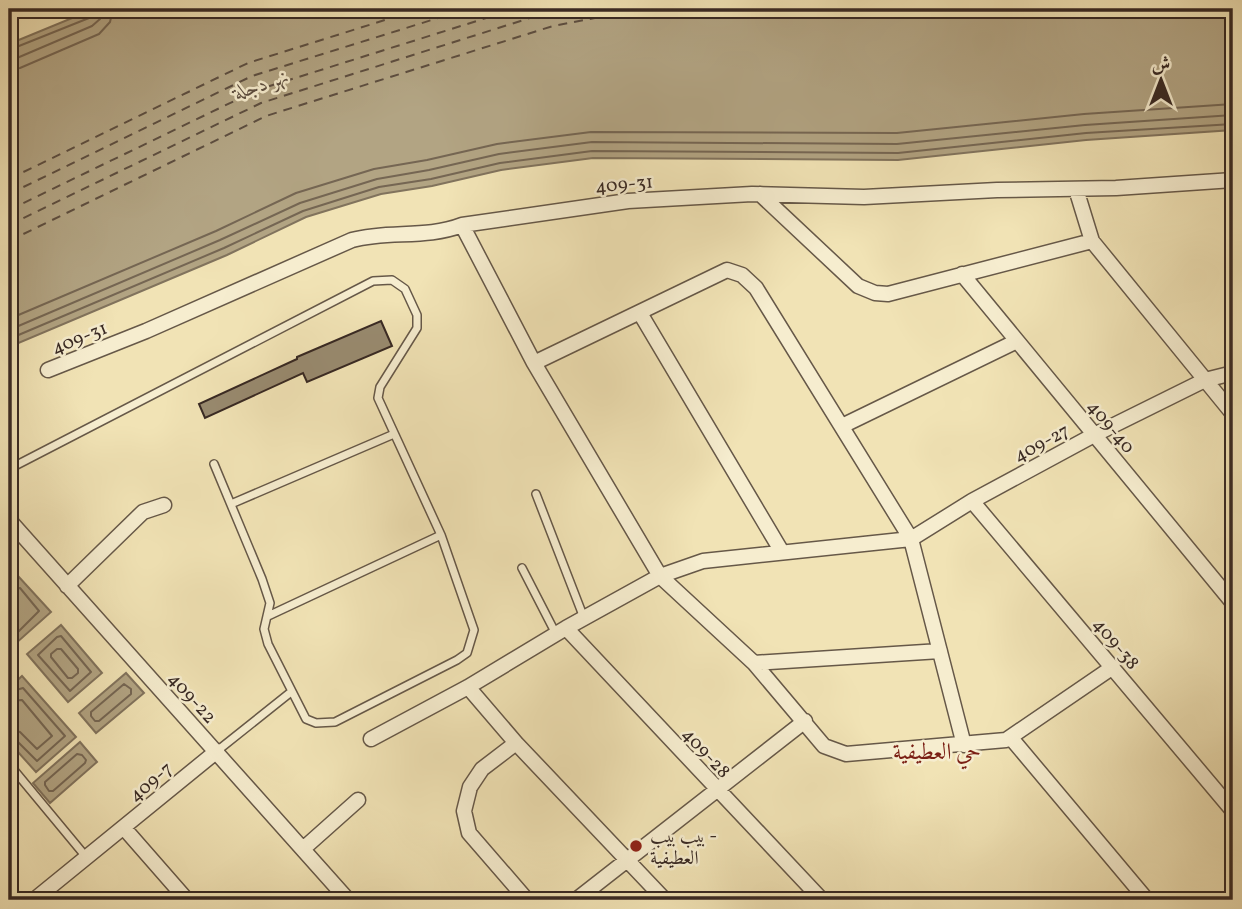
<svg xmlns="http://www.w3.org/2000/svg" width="1242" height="909" viewBox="0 0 1242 909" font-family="Vollkorn,Amiri,serif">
<rect width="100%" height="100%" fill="#f1e3b5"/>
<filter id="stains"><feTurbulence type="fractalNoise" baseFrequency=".00286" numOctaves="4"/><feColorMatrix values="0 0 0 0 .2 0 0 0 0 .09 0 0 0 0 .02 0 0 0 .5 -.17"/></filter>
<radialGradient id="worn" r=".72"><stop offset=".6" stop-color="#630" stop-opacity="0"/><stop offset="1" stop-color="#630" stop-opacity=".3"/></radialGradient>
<path fill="#b2a483" stroke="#81735d" stroke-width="2" d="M94,9H1233V130L1086,140L898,160L593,158L501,170L432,186L381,194L306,217L227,255L9,347V44Z
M18,576L51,612L14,645L9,640V585Z
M61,625L102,673L68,702L27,654Z
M126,673L144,693L96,733L79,713Z
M22,676L76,737L36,772L9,742V688Z
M80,742L97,762L50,803L33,783Z"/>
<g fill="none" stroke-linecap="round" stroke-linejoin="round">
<path stroke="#756653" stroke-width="2" d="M9,50L89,18L93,14V9
M9,59L17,58L92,26L100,19L102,9
M9,69L20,68L99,34L110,22L113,9
M9,319L216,231L296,193L374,169L427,160L497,144L591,132L897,133L1084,114L1233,104
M9,330L220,240L300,203L377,179L429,170L499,154L592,142L897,144L1085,125L1233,115
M9,339L224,248L303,211L379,187L431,179L500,163L592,151L898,153L1086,133L1233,124
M9,589L20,588L39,611L15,635L9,636
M61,636L91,672L70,691L38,655L57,637Z
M57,649H61L78,669V673L72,678H68L51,657V654Z
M124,684L131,689V694L99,721H95L91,716V712Z
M9,692L23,688L65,736L37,761L16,740L9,738
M9,701L22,700L52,736L37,749L20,732L9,729
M77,754L82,755L86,760L85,763L53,791H49L45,785V782Z"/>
<path stroke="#5d4e40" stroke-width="2" stroke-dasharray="9 7" stroke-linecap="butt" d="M9,179L248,63L420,9
M9,194L252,76L467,9
M9,210L257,90L515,9
M9,225L261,103L549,12L567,9
M9,241L266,116L553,26L641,9"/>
</g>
<path fill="#988a6f" stroke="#382923" stroke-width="2" d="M381,321L392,346L307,382L303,373L205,418L199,404L297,359V357Z"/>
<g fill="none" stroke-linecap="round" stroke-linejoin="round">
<g stroke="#665848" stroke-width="10">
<path id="service" d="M9,469L373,281L392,280L405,289L417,315V328L380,387L378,398L441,535L474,630L467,653L457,660L335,722L316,723L306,719L268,644L264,629L270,603L262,579L214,464
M536,494L584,618
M231,504L394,434
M522,568L556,634
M268,616L441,535
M217,751L291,692
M9,764L87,858"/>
</g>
<g stroke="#665848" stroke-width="17">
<path id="minor" d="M1076,189L1092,241L1233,414
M760,194L858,286L875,293L888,294L1092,241
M462,225L534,363L660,576L754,663L824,746L846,754L1006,740L1113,667
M962,274L1233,603
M640,313L782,552
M534,363L727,270L742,275L756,288L911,539L964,745
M48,370L146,331L352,240C389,230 426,239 462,225L628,201L752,194L864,197L997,190L1116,188L1233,180
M842,426L1017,341
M972,501L1233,811
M9,520L348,900
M67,586L143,512L164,505
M566,628L822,900
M754,663L940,651
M468,687L516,743L665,900
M1011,738L1147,900
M371,739L468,687L566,628L660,576L703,561L911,539L972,501L1094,435L1205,380L1233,373
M516,743L482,769L470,787L464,811L469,833L527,900
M124,828L187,900
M303,849L358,800
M34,900L217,751
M576,900L805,721"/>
</g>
<use href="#service" stroke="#f6edcf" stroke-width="7"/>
<use href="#minor" stroke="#f6edcf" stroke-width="14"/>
</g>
<circle fill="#8f2418" stroke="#f6edcf" stroke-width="2.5" cx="636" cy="846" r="7"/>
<g text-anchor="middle" stroke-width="5" stroke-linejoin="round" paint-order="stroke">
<g font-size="19" fill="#382923" stroke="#f6edcf">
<text transform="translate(624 183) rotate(-5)" y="7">409-31</text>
<text transform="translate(79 337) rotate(-22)" y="7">409-31</text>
<text transform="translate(1112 426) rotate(50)" y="7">409-40</text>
<text transform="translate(1041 442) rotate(-28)" y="7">409-27</text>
<text transform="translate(1117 643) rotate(50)" y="7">409-38</text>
<text transform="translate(193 697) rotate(48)" y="7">409-22</text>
<text transform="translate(707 752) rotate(47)" y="7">409-28</text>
<text transform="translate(150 781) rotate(-40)" y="7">409-7</text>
</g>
<g font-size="19" fill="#382923" stroke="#f6edcf" text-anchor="start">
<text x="650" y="842">بيب بيب -<tspan x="650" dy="22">العطيفية</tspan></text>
</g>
<g font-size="21" font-style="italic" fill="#5d4e40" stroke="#f6edcf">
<text transform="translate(261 84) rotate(-19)" y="7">نهر دجلة</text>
</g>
<g font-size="23" fill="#7a1f14" stroke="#f6edcf">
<text x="937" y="759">حي العطيفية</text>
</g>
</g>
<rect width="1242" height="909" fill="none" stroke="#f1e3b5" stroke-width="35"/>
<rect x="10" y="10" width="1221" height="888" fill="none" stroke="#382923" stroke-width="3.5"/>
<rect x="18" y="18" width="1207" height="874" fill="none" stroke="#382923" stroke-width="2"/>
<g transform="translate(1161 80)" stroke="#f6edcf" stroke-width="5" paint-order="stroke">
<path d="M0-5L12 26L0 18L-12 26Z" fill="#382923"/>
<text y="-10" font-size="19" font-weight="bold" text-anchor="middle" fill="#382923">ش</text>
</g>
<rect width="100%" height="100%" filter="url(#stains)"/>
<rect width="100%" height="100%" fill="url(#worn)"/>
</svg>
